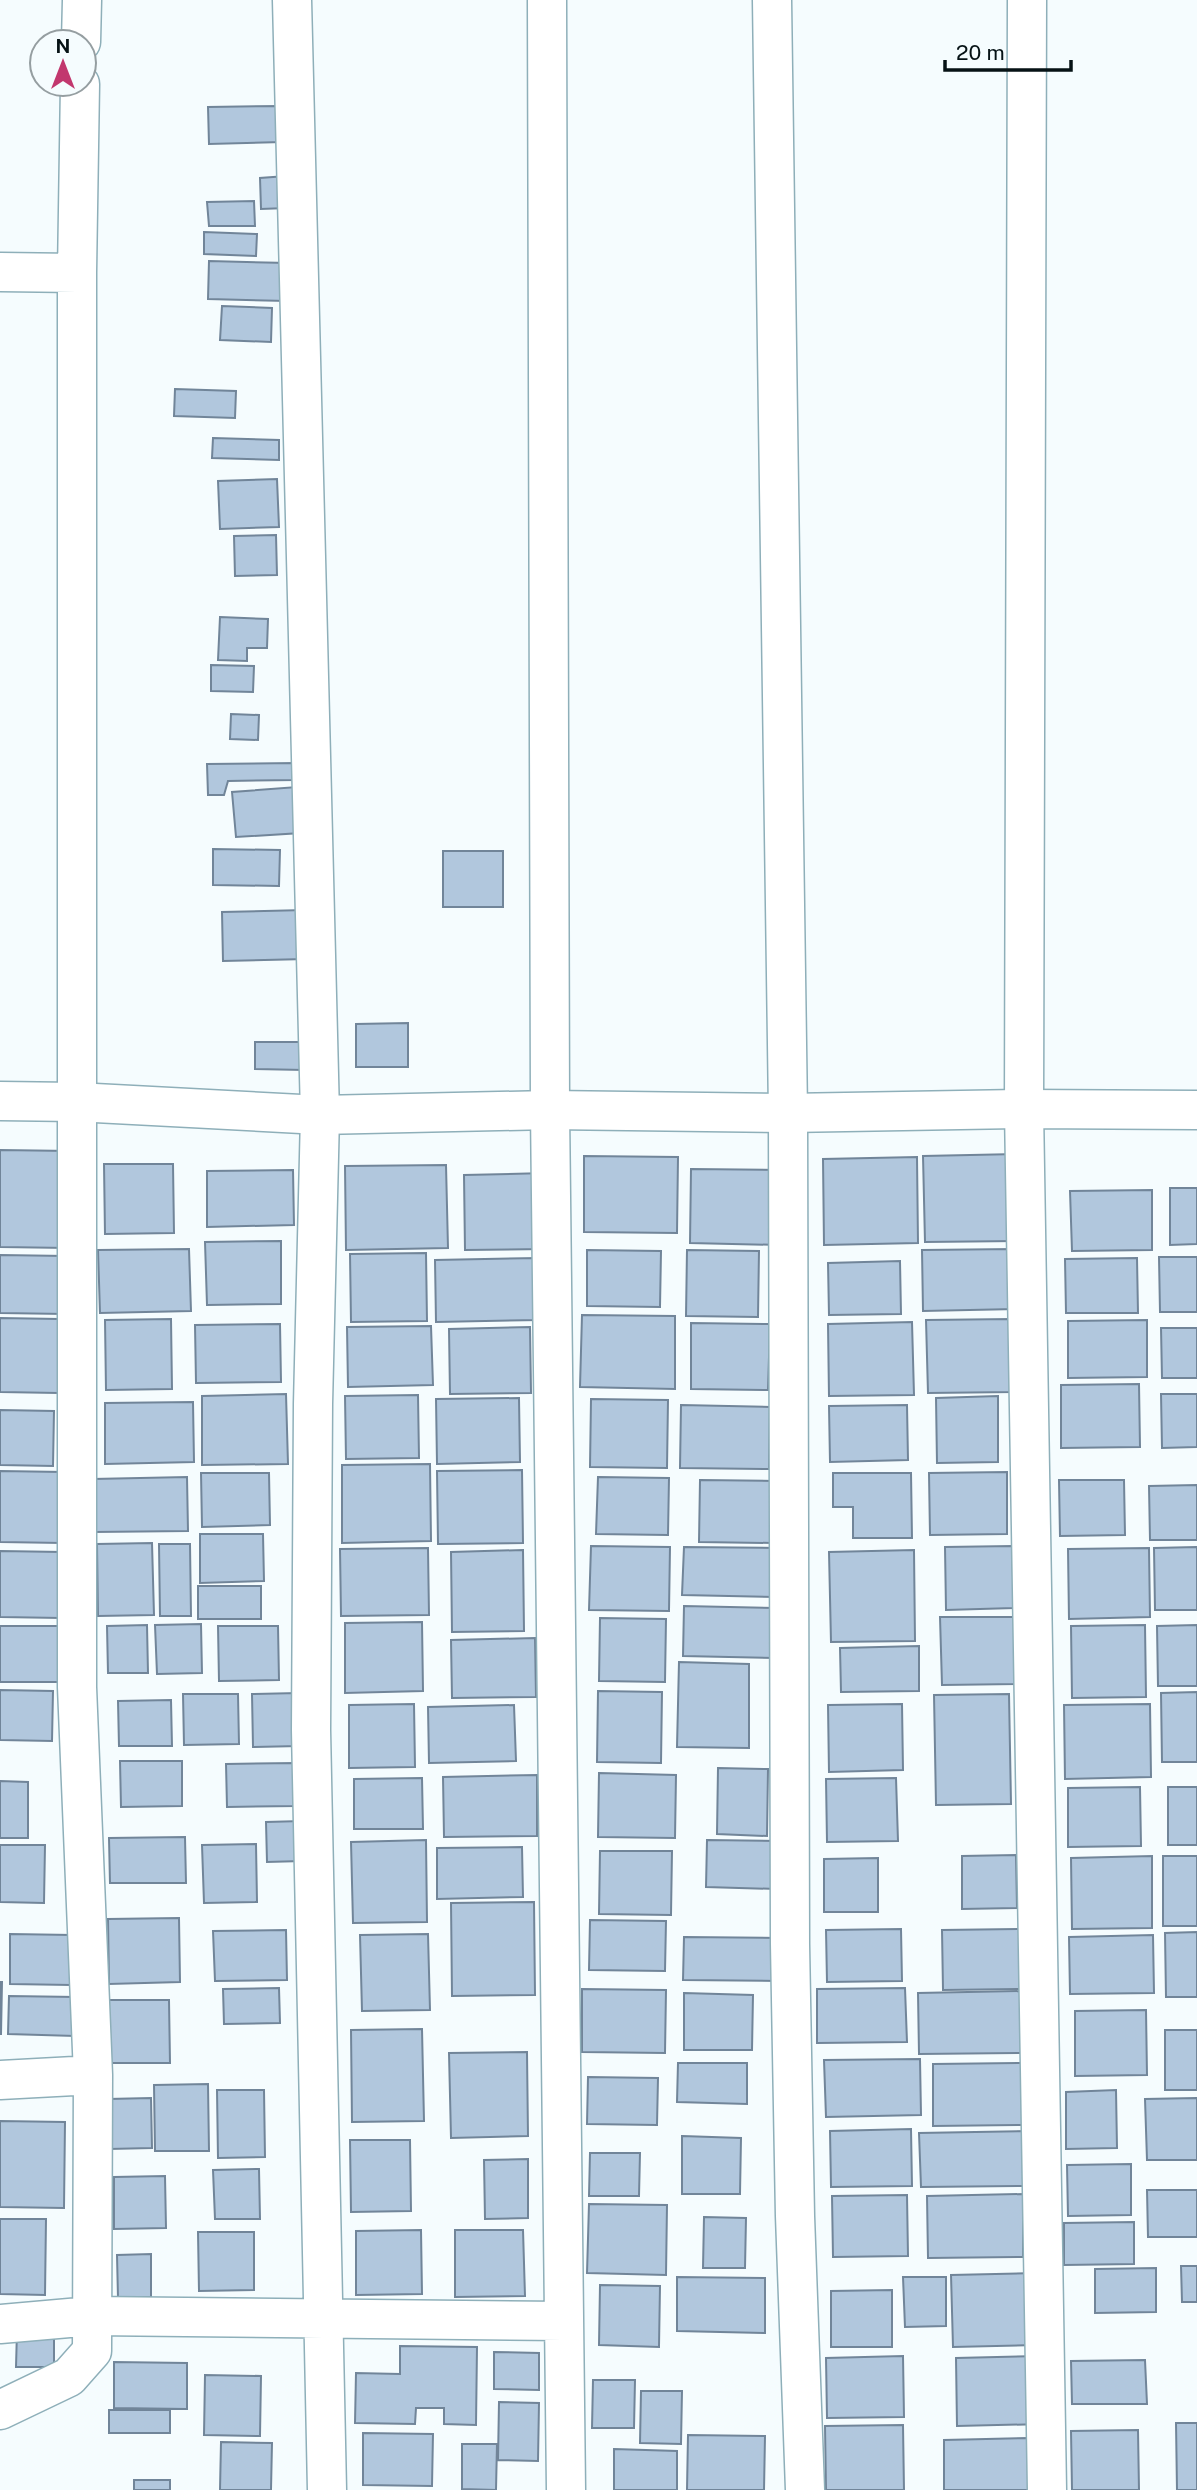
<svg xmlns="http://www.w3.org/2000/svg" width="1197" height="2490" viewBox="0 0 1197 2490" font-family="'Public Sans',sans-serif">
<rect width="100%" height="100%" fill="#f5fcfe"/>
<path fill="#b1c7dd" stroke="#718599" stroke-width="2" d="M281,106L282,142L209,144L208,107Z
M286,176L287,208L261,209L260,178Z
M254,201L255,226H209L207,202Z
M204,232L257,234L256,256L204,254Z
M209,261L288,263L287,301L208,299Z
M222,306L272,308L271,342L220,340Z
M175,389L236,391L235,418L174,416Z
M213,438L279,440V460L212,458Z
M277,479L279,527L220,529L218,481Z
M276,535L277,575L235,576L234,536Z
M220,617L268,619L267,648H247V661L218,660Z
M211,665L254,666L253,692L211,691Z
M231,714L259,715L258,740L230,739Z
M296,763V780L228,781L224,795H208L207,764Z
M297,787L301,833L236,837L232,792Z
M213,849L280,850L279,886L213,885Z
M443,851H503V907H443Z
M305,910L306,959L223,961L222,912Z
M408,1023V1067H356V1024Z
M255,1042H304V1070L255,1069Z
M0,1150L70,1151L68,1248L0,1247Z
M1021,1154L1022,1241L925,1242L923,1156Z
M584,1156L678,1157L677,1233L584,1232Z
M917,1157L918,1243L824,1245L823,1159Z
M104,1164H173L174,1233L105,1234Z
M446,1165L448,1248L346,1250L345,1166Z
M691,1169L781,1170L780,1245L690,1243Z
M293,1170L294,1225L207,1227V1171Z
M546,1173V1249L465,1250L464,1175Z
M1170,1188H1197V1244L1170,1245Z
M1152,1190V1250L1072,1251L1070,1191Z
M281,1241V1304L207,1305L205,1242Z
M189,1249L191,1311L100,1313L98,1250Z
M1015,1249L1016,1309L923,1311L922,1250Z
M587,1250L661,1251L660,1307L587,1306Z
M687,1250L759,1251L758,1317L686,1316Z
M426,1253L427,1321L351,1322L350,1254Z
M0,1255L66,1256L65,1314L0,1313Z
M1159,1257H1197V1312H1160Z
M538,1258L539,1320L436,1322L435,1260Z
M1137,1258L1138,1313H1066L1065,1259Z
M900,1261L901,1314L829,1315L828,1263Z
M582,1315L675,1316V1389L580,1387Z
M0,1318L59,1319L58,1393L0,1392Z
M171,1319L172,1389L106,1390L105,1320Z
M1012,1319L1014,1392L928,1393L926,1320Z
M1147,1320V1377L1068,1378V1321Z
M912,1322L914,1395L829,1396L828,1324Z
M691,1323L770,1324L768,1390L691,1389Z
M280,1324L281,1382L196,1383L195,1325Z
M431,1326L433,1385L348,1387L347,1327Z
M530,1327L531,1393L450,1394L449,1329Z
M1161,1328H1197V1378H1162Z
M1139,1384L1140,1447L1061,1448V1385Z
M286,1394L288,1464L202,1465V1396Z
M1161,1394H1197V1447L1162,1448Z
M418,1395L419,1458L346,1459L345,1396Z
M998,1396V1462L937,1463L936,1398Z
M519,1398L520,1462L437,1464L436,1399Z
M591,1399L668,1400L667,1468L590,1467Z
M193,1402L194,1462L105,1464V1403Z
M681,1405L770,1407L769,1469L680,1468Z
M907,1405L908,1460L830,1462L829,1406Z
M0,1410L54,1411L53,1466L0,1465Z
M430,1464L431,1541L342,1543V1465Z
M522,1470L523,1543L438,1544L437,1471Z
M0,1471L63,1472L62,1543L0,1542Z
M1007,1472V1534L930,1535L929,1473Z
M201,1473H269L270,1525L202,1527Z
M833,1473H911L912,1538H853V1507H833Z
M187,1477L188,1531L94,1532L93,1479Z
M598,1477L669,1478L668,1535L596,1534Z
M700,1480L774,1481L773,1543L699,1542Z
M1059,1480H1124L1125,1535L1060,1536Z
M1197,1485V1540H1150L1149,1486Z
M200,1534H263L264,1581L200,1583Z
M152,1543L154,1615L98,1616L97,1544Z
M159,1544H190L191,1616H160Z
M591,1546L670,1547L669,1611L589,1610Z
M1012,1546L1014,1608L946,1610L945,1547Z
M684,1547L777,1548L776,1597L682,1595Z
M1197,1547V1610H1155L1154,1548Z
M428,1548L429,1615L341,1616L340,1549Z
M1149,1548L1150,1617L1069,1619L1068,1549Z
M523,1550L524,1631L452,1632L451,1552Z
M914,1550L915,1641L831,1642L829,1552Z
M0,1551L62,1552L61,1618L0,1617Z
M198,1586H261V1619H198Z
M684,1606L775,1608L774,1658L683,1656Z
M940,1617H1018L1019,1684L942,1685Z
M600,1618L666,1619L665,1682L599,1681Z
M422,1622L423,1691L345,1693V1623Z
M201,1624L202,1673L157,1674L155,1625Z
M147,1625L148,1673H108L107,1626Z
M1145,1625L1146,1697L1072,1698L1071,1626Z
M1197,1625V1686H1158L1157,1626Z
M0,1626H62L61,1682H0Z
M218,1626H278L279,1680L219,1681Z
M535,1638L536,1697L452,1698L451,1640Z
M919,1646V1691L841,1692L840,1648Z
M679,1662L749,1664V1748L677,1747Z
M0,1690L53,1691L52,1741L0,1740Z
M598,1691L662,1692L661,1763L597,1762Z
M1197,1692V1762H1162L1161,1693Z
M298,1693L299,1746L253,1747L252,1694Z
M183,1694H238L239,1744L184,1745Z
M1009,1694L1011,1804L936,1805L934,1695Z
M171,1700L172,1746H119L118,1701Z
M414,1704L415,1767L349,1768V1705Z
M902,1704L903,1770L829,1772L828,1705Z
M1150,1704L1151,1777L1065,1779L1064,1705Z
M514,1705L516,1761L429,1763L428,1707Z
M120,1761H182V1806L121,1807Z
M296,1763L297,1806L227,1807L226,1764Z
M718,1768L768,1769L767,1836L717,1834Z
M599,1773L676,1775L675,1838L598,1837Z
M537,1775V1836L444,1837L443,1777Z
M422,1778L423,1829H354V1779Z
M896,1778L898,1841L827,1842L826,1779Z
M0,1781L28,1782V1838H0Z
M1140,1787L1141,1846L1068,1847V1788Z
M1168,1787H1197V1845H1168Z
M302,1821V1861L267,1862L266,1822Z
M185,1837L186,1883H110L109,1838Z
M426,1840L427,1922L353,1923L351,1842Z
M707,1840L778,1841L777,1889L706,1887Z
M256,1844L257,1902L204,1903L202,1845Z
M0,1845H45L44,1903L0,1902Z
M522,1847L523,1897L437,1899V1848Z
M600,1851H672L671,1915L599,1914Z
M1016,1855L1017,1908L962,1909V1856Z
M1152,1856V1928L1072,1929L1071,1858Z
M1163,1856H1197V1926H1163Z
M878,1858V1912H824V1859Z
M534,1902L535,1995L452,1996L451,1903Z
M179,1918L180,1982L109,1984L108,1919Z
M590,1920L666,1921L665,1971L589,1970Z
M901,1929L902,1981L827,1982L826,1930Z
M1025,1929V1989L943,1990L942,1930Z
M286,1930L287,1980L215,1981L213,1931Z
M1197,1932V1997H1166L1165,1933Z
M10,1934L72,1935L71,1985L10,1984Z
M428,1934L430,2010L362,2011L360,1935Z
M1153,1935L1154,1993L1070,1994L1069,1937Z
M684,1937L779,1938V1981L683,1980Z
M0,1982H2L1,2034H0Z
M279,1988L280,2023L224,2024L223,1989Z
M905,1988L907,2042L817,2043V1989Z
M582,1989L666,1990L665,2053L582,2052Z
M1023,1991L1024,2053L919,2054L918,1993Z
M684,1993L753,1995L752,2050H684Z
M9,1996L76,1997L75,2036L8,2034Z
M109,2000H169L170,2063H109Z
M1146,2010L1147,2075L1075,2076V2011Z
M422,2029L424,2121L352,2122L351,2030Z
M1165,2030H1197V2090H1165Z
M527,2052L528,2136L451,2138L449,2053Z
M920,2059L921,2115L826,2117L824,2060Z
M678,2063H747V2104L677,2102Z
M1023,2063V2125L933,2126V2064Z
M588,2077L658,2078L657,2125L587,2124Z
M208,2084L209,2151H155L154,2085Z
M217,2090H264L265,2157L218,2158Z
M1116,2090L1117,2148L1066,2149V2092Z
M151,2098L152,2148L109,2149L108,2099Z
M1197,2098V2160H1147L1145,2099Z
M0,2121L65,2122L64,2208L0,2207Z
M911,2129L912,2186L831,2187L830,2131Z
M1027,2131L1028,2186L921,2187L919,2133Z
M682,2136L741,2138L740,2194H682Z
M350,2140H410L411,2211L351,2212Z
M590,2153H640L639,2196H589Z
M528,2159V2218L485,2219L484,2160Z
M1131,2164V2215L1068,2216L1067,2165Z
M259,2169L260,2219H215L213,2170Z
M165,2176L166,2228L114,2229V2177Z
M1147,2190H1197V2237H1148Z
M1023,2194V2257L928,2258L927,2196Z
M907,2195L908,2256L833,2257L832,2196Z
M589,2204L667,2205L666,2275L587,2273Z
M704,2217L746,2218L745,2268H703Z
M0,2219H46L45,2295L0,2294Z
M1134,2222V2264L1064,2265V2223Z
M421,2230L422,2294L356,2295V2231Z
M455,2230H523L525,2296L455,2297Z
M198,2232H254V2290L199,2291Z
M151,2254V2297L118,2298L117,2255Z
M1181,2266H1197V2302H1182Z
M1156,2268V2312L1095,2313V2269Z
M1035,2273L1036,2345L953,2347L951,2275Z
M677,2277L765,2278V2333L677,2331Z
M903,2277H946V2326L905,2327Z
M600,2285L660,2286L659,2347L599,2345Z
M892,2290V2347H831V2291Z
M17,2330L54,2331V2367H16Z
M400,2346L477,2347L476,2425L444,2424V2408H416L415,2424L355,2423L356,2373L400,2374Z
M494,2352L539,2353V2390L494,2389Z
M903,2356L904,2417L827,2418L826,2358Z
M1041,2356L1043,2424L957,2426L956,2358Z
M1145,2360L1147,2404H1072L1071,2361Z
M114,2362L187,2363V2409L114,2408Z
M205,2375L261,2376L260,2436L204,2435Z
M593,2380H635L634,2428H592Z
M641,2391H682L681,2444L640,2443Z
M499,2402L539,2403L538,2461L498,2460Z
M109,2410H170V2433H109Z
M1176,2423H1197V2490H1177Z
M903,2425L904,2490H826L825,2426Z
M1138,2430L1139,2490H1072L1071,2431Z
M363,2433L433,2434L432,2486L363,2485Z
M688,2435L765,2436L764,2490H687Z
M1029,2438L1030,2490H944V2440Z
M221,2442L272,2443L271,2490H220Z
M462,2444H497L496,2490L462,2489Z
M614,2449L677,2451V2490H614Z
M134,2480H170V2490H134Z"/>
<g fill="none" stroke-linecap="round" stroke-linejoin="round">
<g stroke="#8eafb9" stroke-width="41">
<path id="minor" d="M292,0L320,1115L313,1404L311,1730L327,2490
M547,0L550,1110L566,2490
M772,0L788,1113L790,1944L795,2216L805,2490
M1027,0L1024,1109L1047,2490
M81,42L82,0
M0,272L77,273
M0,2080L93,2075
M0,2324L92,2316L563,2321
M0,2410L69,2377L92,2351L93,2075L77,1687V273L80,84"/>
</g>
<g stroke="#8eafb9" stroke-width="41">
<path id="tertiary" d="M0,1101L76,1102L320,1115L550,1110L788,1113L1024,1109L1197,1110"/>
</g>
<use href="#minor" stroke="#fff" stroke-width="38"/>
<use href="#tertiary" stroke="#fff" stroke-width="38"/>
</g>
<g transform="translate(63 63)"><circle r="33" fill="#f5fcfe" stroke="#959ea1" stroke-width="2"/>
<path d="M0-5L12 26L0 18L-12 26Z" fill="#c2376e"/>
<text y="-10" font-size="19" font-weight="bold" text-anchor="middle" fill="#061215">N</text>
</g>
<path d="M945 60v10h126v-10" fill="none" stroke="#061215" stroke-width="3.5"/>
<text x="956" y="60" font-size="21" fill="#061215" stroke="#f5fcfe" stroke-width="5" paint-order="stroke">20 m</text>
</svg>
